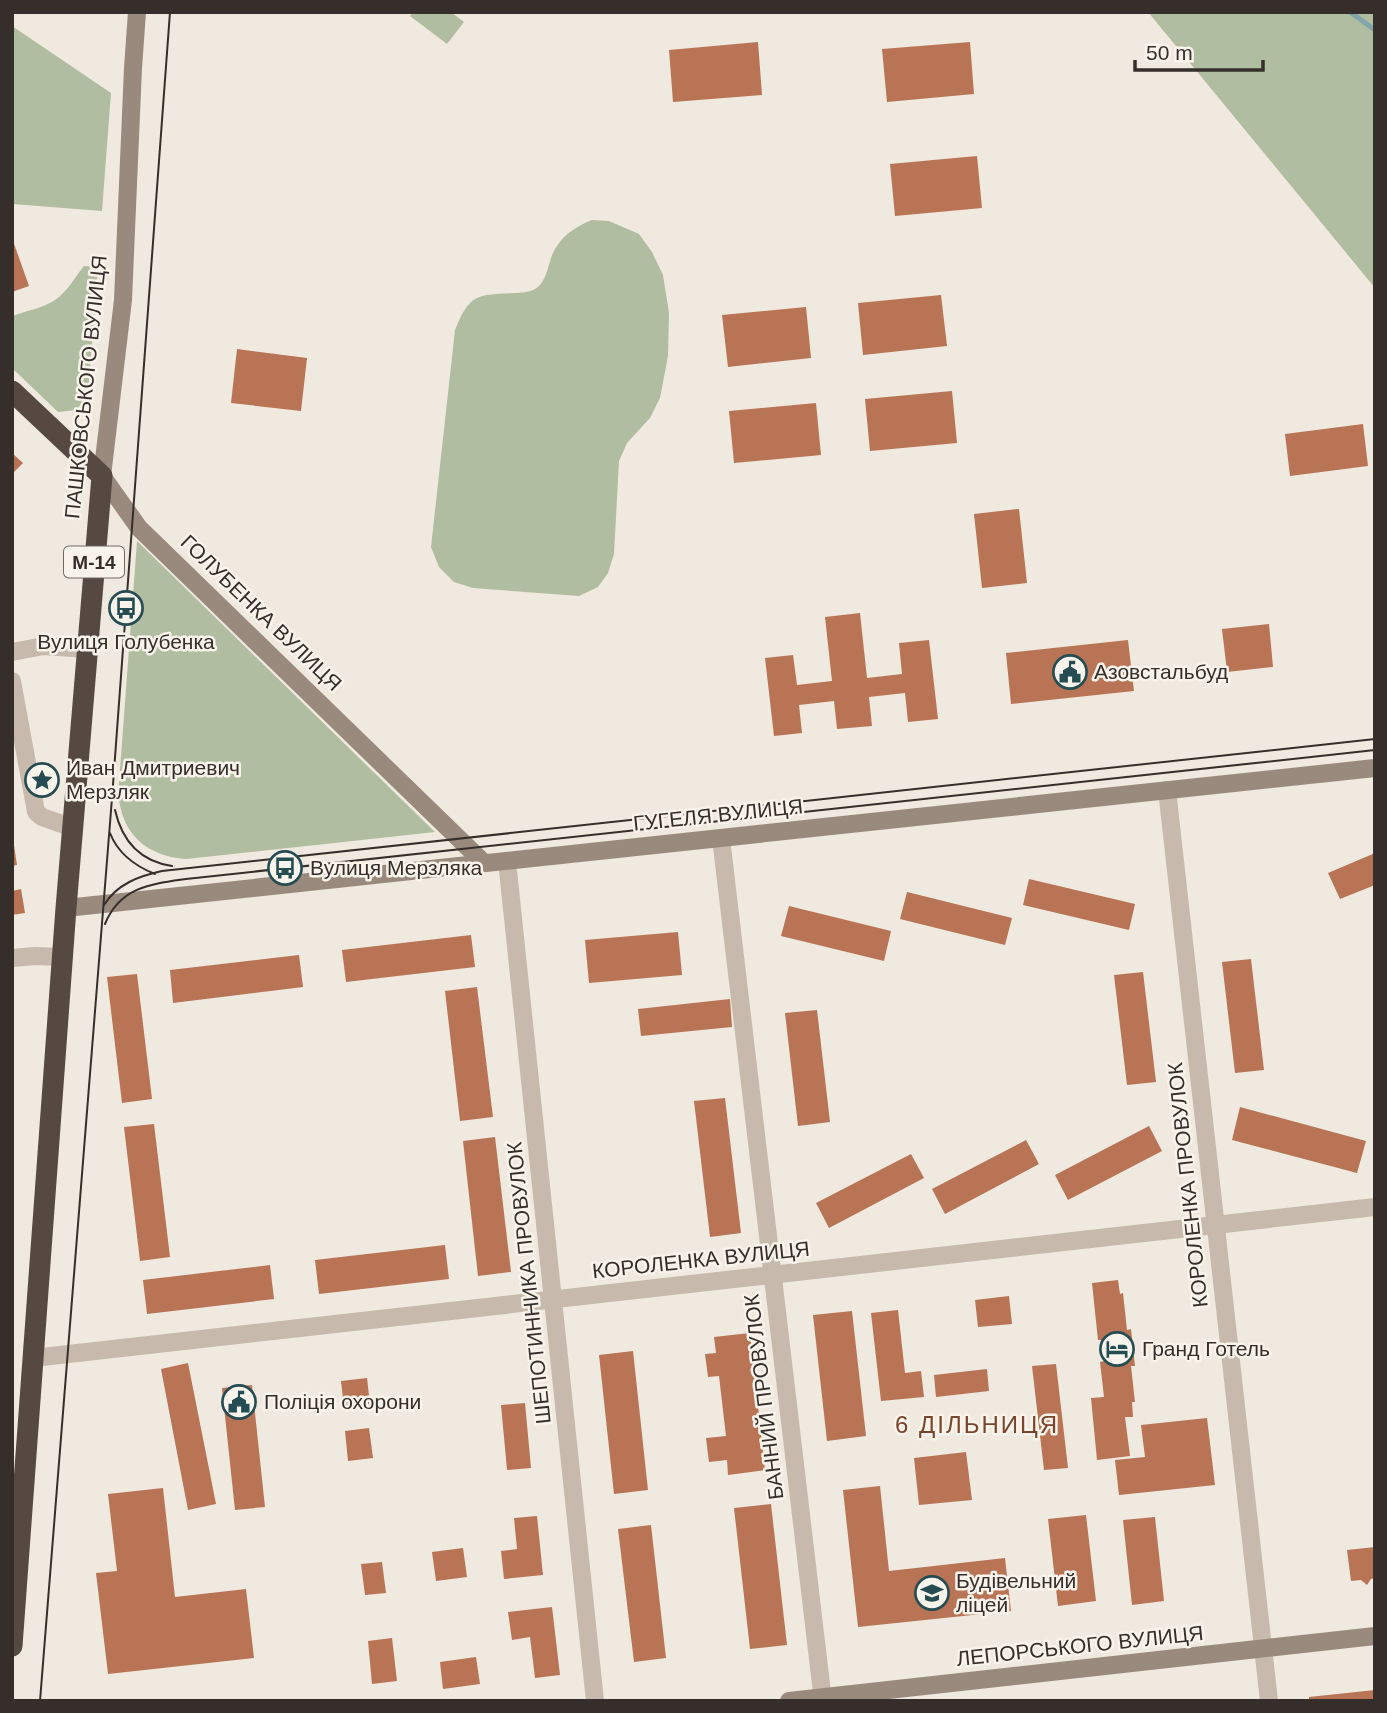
<svg xmlns="http://www.w3.org/2000/svg" width="1387" height="1713" viewBox="0 0 1387 1713" font-family="Helvetica,sans-serif">
<rect width="100%" height="100%" fill="#f0e9df"/>
<path fill="#b1bda0" d="M413,12H451L464,22L447,44L410,16Z
M1148,12H1375V288Z
M12,26L111,93L102,211L12,204Z
M592,220L609,221L639,234L652,252L663,275L669,313L668,356L660,398L650,418L627,443L619,461L614,554L608,573L598,587L579,596L473,588L454,582L439,567L431,547L455,330C470,293 477,295 514,293C520,293 530,292 535,289C546,283 548,266 552,255C560,237 574,227 592,220Z
M84,266L98,267L88,393L77,410L58,412L12,368V316C26,311 43,308 55,300C67,292 75,277 84,266Z
M137,541L435,832L186,859C159,857 135,846 124,819C121,812 120,804 118,797Z"/>
<g fill="none" stroke-linecap="round" stroke-linejoin="round">
<path stroke="#81a5aa" stroke-width="5" d="M1350,12L1375,30"/>
</g>
<path fill="#b87454" d="M758,42L762,95L673,102L669,50Z
M970,42L974,94L887,102L882,49Z
M977,156L982,208L895,216L890,164Z
M12,238L29,286L12,292Z
M941,295L947,346L863,355L858,303Z
M806,307L811,358L728,367L722,315Z
M237,349L307,358L301,411L231,403Z
M952,391L957,443L870,451L865,399Z
M816,403L821,455L734,463L729,411Z
M1363,424L1368,466L1290,476L1285,434Z
M12,453L23,463L12,474Z
M1019,509L1027,583L982,588L974,514Z
M860,613L867,678L902,674L899,643L929,640L938,719L908,722L905,693L869,697L872,726L837,729L834,701L799,705L802,733L774,736L765,658L793,655L797,685L832,681L825,617Z
M1269,624L1273,667L1227,672L1222,629Z
M1128,640L1134,691L1011,704L1006,653Z
M14,845L17,865L12,866V846Z
M1375,853V885L1340,899L1328,873Z
M1029,879L1135,904L1129,930L1023,905Z
M21,889L25,913L12,915V891Z
M907,892L1012,918L1005,945L900,919Z
M789,906L891,931L884,961L781,936Z
M678,932L682,975L589,983L585,940Z
M471,935L475,967L346,982L342,950Z
M299,955L303,987L173,1003L170,970Z
M1251,959L1264,1070L1235,1073L1222,962Z
M1143,972L1156,1082L1127,1085L1114,975Z
M137,974L152,1099L122,1103L107,977Z
M477,987L493,1117L460,1121L445,991Z
M730,999L732,1027L641,1036L638,1009Z
M817,1010L830,1122L798,1126L785,1013Z
M725,1098L741,1233L710,1237L694,1101Z
M1240,1107L1366,1141L1357,1173L1232,1140Z
M154,1124L170,1257L140,1261L124,1127Z
M1149,1126L1162,1151L1068,1200L1055,1175Z
M495,1137L511,1272L478,1276L463,1141Z
M1026,1140L1039,1164L945,1214L932,1189Z
M911,1154L924,1178L829,1228L816,1203Z
M445,1245L449,1279L319,1294L315,1260Z
M270,1265L274,1299L147,1314L143,1280Z
M1118,1280L1120,1294L1123,1293L1127,1330L1131,1329L1135,1366H1131L1135,1402H1132L1133,1417H1125L1130,1456L1097,1460L1091,1398L1104,1397L1100,1362L1104,1361L1101,1340H1098L1092,1283Z
M1009,1296L1012,1324L978,1327L975,1300Z
M898,1310L905,1373L921,1371L924,1397L881,1401L871,1313Z
M852,1311L866,1436L827,1441L813,1315Z
M750,1333L765,1470L728,1475L727,1460L709,1462L706,1438L726,1436L719,1376L708,1377L705,1354L716,1353L714,1337Z
M633,1351L648,1490L614,1494L599,1355Z
M188,1363L216,1504L188,1510L161,1369Z
M1056,1364L1068,1468L1044,1470L1032,1366Z
M987,1369L989,1391L936,1397L934,1375Z
M367,1378L370,1404L344,1407L341,1381Z
M252,1385L265,1507L235,1510L222,1388Z
M525,1403L531,1468L507,1470L501,1405Z
M1207,1418L1215,1485L1119,1495L1115,1460L1145,1457L1141,1425Z
M369,1428L373,1458L348,1461L345,1431Z
M966,1452L972,1500L919,1505L914,1458Z
M880,1486L889,1571L1005,1558L1011,1611L858,1627L843,1490Z
M163,1488L175,1597L246,1589L254,1658L108,1674L96,1573L117,1571L108,1494Z
M771,1504L787,1645L750,1649L734,1508Z
M1086,1515L1096,1601L1058,1606L1048,1519Z
M537,1516L543,1575L504,1579L501,1551L517,1549L514,1518Z
M1155,1517L1164,1601L1132,1605L1123,1520Z
M651,1525L666,1658L634,1662L618,1529Z
M1375,1547V1578L1371,1579L1367,1585L1361,1580L1351,1581L1347,1550Z
M463,1548L467,1577L436,1581L432,1552Z
M382,1562L386,1593L365,1595L361,1564Z
M552,1607L560,1675L535,1678L530,1637L512,1640L508,1612Z
M392,1638L397,1681L372,1684L368,1641Z
M476,1657L480,1684L443,1689L440,1662Z
M1375,1690V1701H1309V1697Z"/>
<g fill="none" stroke-linecap="round" stroke-linejoin="round">
<path stroke="#c7baac" stroke-width="18" d="M12,652L44,646L87,649
M12,681L36,812L42,817L73,828
M1167,790L1269,1701
M721,838L823,1701
M507,861L595,1701
M12,958L35,956L63,957
M33,1358L1375,1207"/>
<path stroke="#9a8a7d" stroke-width="18" d="M137,12L133,68L123,300L102,476L139,528L484,863
M66,908L1375,768
M789,1701L1375,1636"/>
<path stroke="#554942" stroke-width="21" d="M12,391L102,476L66,908L12,1646"/>
<path stroke="#362e2a" stroke-width="2" d="M115,810C122,841 139,861 172,866
M110,833C118,854 135,866 155,874
M104,905C117,884 139,876 162,871L1375,739
M105,924C120,887 151,884 186,879L1375,750
M40,1701L112,798L170,12"/>
</g>
<defs>
<g id="bus-ring" transform="scale(1.75)"><circle r="9.5" fill="#f8f3eb" stroke="#244c52" stroke-width="1.5"/><path d="M-5-6H5V4H4V6H2V4H-2V6H-4V4H-5ZM-3.5-4V0h7V-4ZM-3.5 1.2v1.5H-2V1.2ZM2 1.2v1.5H3.5V1.2Z" fill="#244c52"/></g>
<g id="civic-ring" transform="scale(1.75)"><circle r="9.5" fill="#f8f3eb" stroke="#244c52" stroke-width="1.5"/><path d="M-.6-6.5H3V-4.5H.6V-3L4-1V1h2V6H-6V1h2V-1L-.6-3ZM-1.2 2.5V6h2.4V2.5Z" fill="#244c52"/></g>
<g id="sight-ring" transform="scale(1.75)"><circle r="9.5" fill="#f8f3eb" stroke="#244c52" stroke-width="1.5"/><path d="M0-6L1.8-2.2L6-1.7L2.9 1.2L3.7 5.4L0 3.3L-3.7 5.4L-2.9 1.2L-6-1.7L-1.8-2.2Z" fill="#244c52"/></g>
<g id="hotel-ring" transform="scale(1.75)"><circle r="9.5" fill="#f8f3eb" stroke="#244c52" stroke-width="1.5"/><path d="M-6-4.5h1.5V1H6V5H4.5V3h-9V5H-6ZM-4 0a1.8 1.8 0 1 1 3.6 0ZM.5 0V-2.5h3Q6-2.5 6 0Z" fill="#244c52"/></g>
<g id="university-ring" transform="scale(1.75)"><circle r="9.5" fill="#f8f3eb" stroke="#244c52" stroke-width="1.5"/><path d="M0-5L7-2L0 1L-7-2ZM-4 1L0 2.5L4 1V4Q0 6-4 4Z" fill="#244c52"/></g>
</defs>
<g fill-rule="evenodd">
<use href="#bus-ring" x="126" y="608"/>
<use href="#civic-ring" x="1070" y="672"/>
<use href="#sight-ring" x="42" y="780"/>
<use href="#bus-ring" x="285" y="868"/>
<use href="#hotel-ring" x="1117" y="1349"/>
<use href="#civic-ring" x="239" y="1402"/>
<use href="#university-ring" x="932" y="1593"/>
</g>
<g text-anchor="middle" stroke-width="5" stroke-linejoin="round" paint-order="stroke">
<rect fill="#f8f3eb" stroke="#706964" stroke-width="2" x="64" y="546.5" width="60" height="31" rx="5"/>
<g font-size="19" font-weight="bold" fill="#362e2a">
<text x="94" y="569">М-14</text>
</g>
<g font-size="21" fill="#362e2a" stroke="#f8f3eb">
<text transform="translate(86 387) rotate(-84)" y="7">ПАШКОВСЬКОГО ВУЛИЦЯ</text>
<text transform="translate(261 613) rotate(44)" y="7">ГОЛУБЕНКА ВУЛИЦЯ</text>
<text transform="translate(718 815) rotate(-6)" y="7">ГУГЕЛЯ ВУЛИЦЯ</text>
<text transform="translate(1188 1185) rotate(-96)" y="7">КОРОЛЕНКА ПРОВУЛОК</text>
<text transform="translate(701 1260) rotate(-6)" y="7">КОРОЛЕНКА ВУЛИЦЯ</text>
<text transform="translate(529 1283) rotate(-96)" y="7">ШЕПОТИННИКА ПРОВУЛОК</text>
<text transform="translate(764 1397) rotate(-97)" y="7">БАННИЙ ПРОВУЛОК</text>
<text transform="translate(1080 1646) rotate(-6)" y="7">ЛЕПОРСЬКОГО ВУЛИЦЯ</text>
</g>
<g font-size="21" fill="#362e2a" stroke="#f8f3eb" text-anchor="start">
<text x="126" y="649" text-anchor="middle">Вулиця Голубенка</text>
<text x="1094" y="679">Азовстальбуд</text>
<text x="66" y="775">Иван Дмитриевич<tspan x="66" dy="24">Мерзляк</tspan></text>
<text x="310" y="875">Вулиця Мерзляка</text>
<text x="1142" y="1356">Гранд Готель</text>
<text x="264" y="1409">Поліція охорони</text>
<text x="956" y="1588">Будівельний<tspan x="956" dy="24">ліцей</tspan></text>
</g>
<g font-size="24" letter-spacing="2" fill="#7b452c" stroke="#f8f3eb">
<text x="977" y="1433">6 ДІЛЬНИЦЯ</text>
</g>
</g>
<rect width="1387" height="1713" fill="none" stroke="#362e2a" stroke-width="28"/>
<path d="M1135 60v10h128v-10" fill="none" stroke="#362e2a" stroke-width="3.5"/>
<text x="1146" y="60" font-size="21" fill="#362e2a" stroke="#f8f3eb" stroke-width="5" paint-order="stroke">50 m</text>
</svg>
